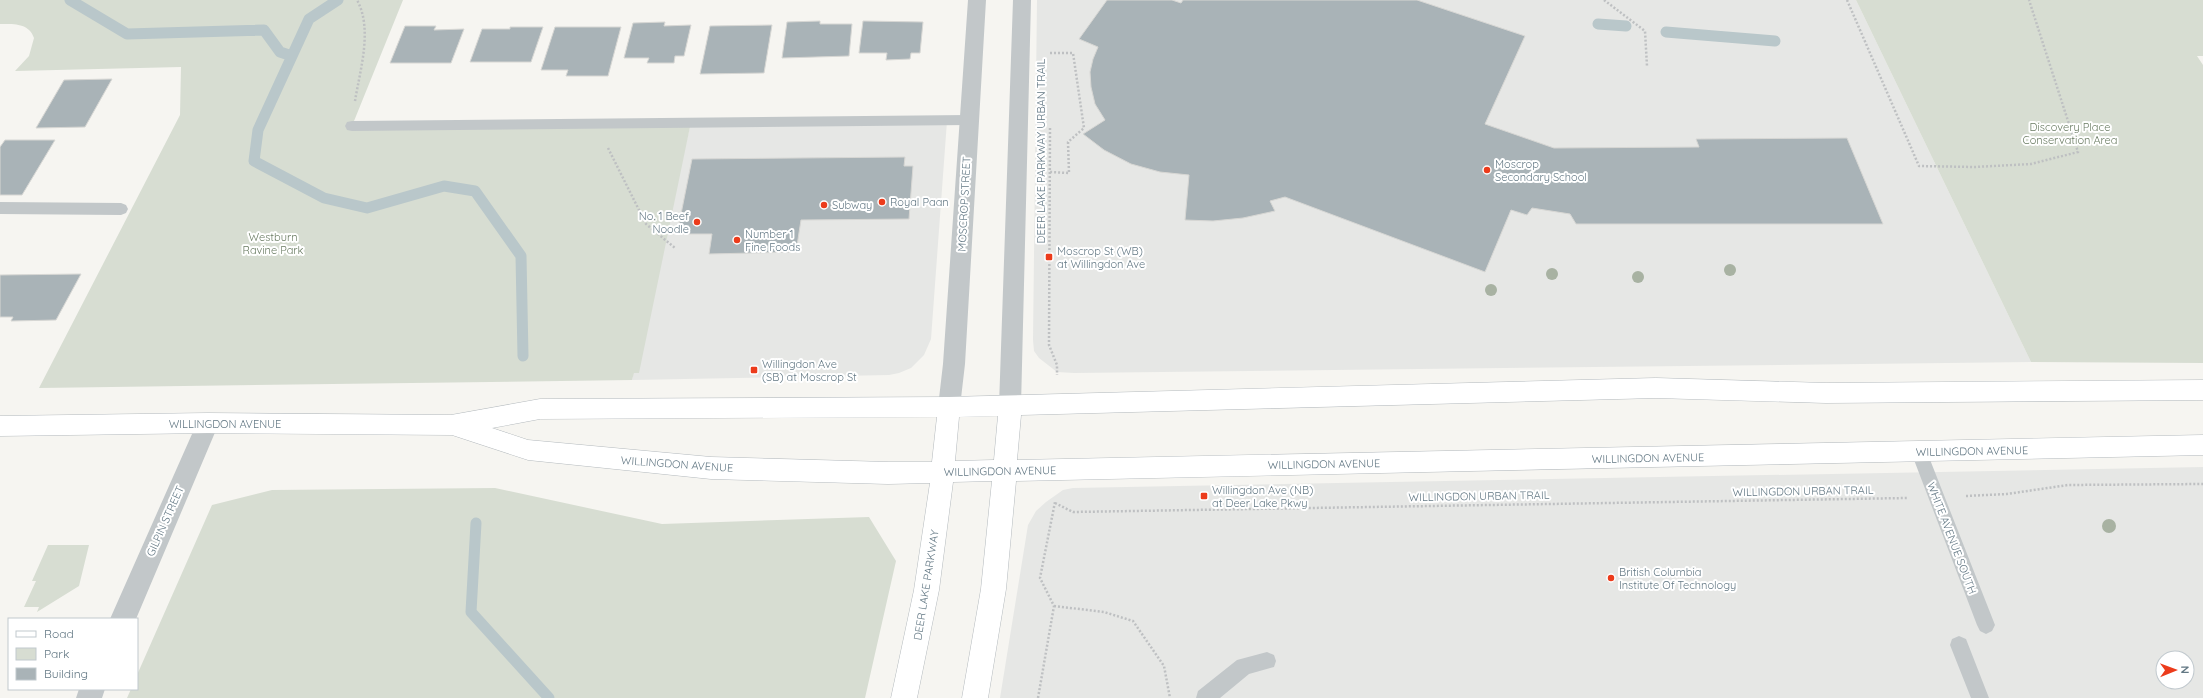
<svg xmlns="http://www.w3.org/2000/svg" width="2203" height="698" viewBox="0 0 2203 698" font-family="Quicksand,sans-serif">
<rect width="100%" height="100%" fill="#f6f5f1"/>
<path fill="#e6e7e5" fill-rule="evenodd" d="M1037,0H1856L2031,362L1074,373L1057,372L1039,358L1034,351L1033,340Z
M947,121L931,339L924,355L911,368L899,373L889,375L632,380L691,122Z
M2203,467V698H1000L1028,525L1036,511L1046,502L1063,490L1073,488ZM2163,658H2187V682H2163Z"/>
<path fill="#d7ddd2" d="M0,0H403L352,126L691,122L639,373H634L632,380L39,388L180,115L181,67L15,71L29,56L34,38C29,23 14,24 0,24Z
M1856,0H2203V56H2197L2203,65V363L2031,362Z
M495,488L662,524L869,517L896,561L865,698H127L131,689H137V675L212,505L272,490Z
M48,545H89L79,586L37,612L39,607H24L36,581H32Z"/>
<g fill="none" stroke-linecap="round" stroke-linejoin="round">
<path stroke="#b9c7ca" stroke-width="11" d="M70,0L127,34L264,30L280,52L292,56
M338,0L309,19L258,130L254,161L324,198L367,208L444,186L475,191L521,256L523,356
M1598,24L1626,26
M1666,32L1775,41
M476,523L471,612L549,698"/>
</g>
<path fill="#a9b3b7" stroke="#d7d7d4" d="M1107,0H1172L1181,3L1183,0H1417L1525,36L1485,124L1554,148L1699,147L1696,139L1847,138L1883,224H1576L1570,214L1532,208L1527,215L1511,210L1485,272L1285,197L1270,201L1275,211L1243,218L1213,221L1185,220L1189,175L1160,172L1131,164L1104,150L1083,134L1105,120L1095,104L1091,87L1090,72L1093,59L1098,47L1079,39Z
M820,21V24H852L849,56L782,58L787,22Z
M863,21L923,22L920,53H911L910,59L886,60L887,53H859Z
M665,22L664,26L691,25L684,56H675L674,63H647L649,58H624L633,23Z
M772,25L764,73L700,74L710,26Z
M405,26H436L434,30L464,29L451,63H390Z
M510,27H543L531,62H470L482,29H510Z
M555,27H621L608,76H566L568,70H541Z
M112,79L85,127L36,128L64,80Z
M5,140H55L22,195H0V147Z
M905,157L904,166H913L909,219L801,220L796,252L709,254L712,234H677L692,159Z
M81,274L56,320L11,321L13,317H0V275Z"/>
<g fill="none" stroke-linecap="round" stroke-linejoin="round">
<g stroke="#b4babe" stroke-width="1">
<path id="secondary" d="M1656,378L1826,383L2203,380V400L1826,403L1656,398L1021,415L1017,460L2203,435V455L1016,481L1006,589L988,698H962L981,589L992,481L953,482L939,590L917,698H891L914,590L930,483L888,484L711,479L528,460L452,435L208,433L0,436V416L208,413L451,415L540,399L949,397ZM998,416L994,460L955,461L959,417ZM937,417L932,462H888L711,457L528,440L492,428L540,419Z"/>
</g>
<path stroke="#bec0c2" stroke-width="2.5" stroke-dasharray="2 2" stroke-linecap="butt" d="M1604,0L1645,31L1647,66
M1847,0L1919,166L1975,167L2031,164L2078,152L2029,0
M1050,53H1073L1084,128L1068,142L1069,173L1050,172
M355,101C360,70 373,29 357,0
M1050,128L1049,345L1057,365V375
M608,148L646,224L675,248
M1966,496L2007,494L2068,485L2203,484
M1055,503L1073,512L1907,498
M1054,606L1104,612L1133,621L1164,666L1170,698
M1038,698L1054,606L1040,578L1055,502"/>
<path fill="#c2c7c9" fill-rule="evenodd" d="M968,115L973,116L975,120L973,124L968,125L352,131L347,130L345,126L347,122L352,121Z
M0,202L121,203L126,205L128,209L126,213L121,215L0,214Z
M1919,444L1925,447L1927,452L1995,625L1992,631L1986,634L1980,631L1977,625L1911,452L1913,447Z
M1959,636L1966,639L1989,698H1971L1950,645L1952,639Z
M1267,652L1274,655L1276,661L1274,667L1249,674L1220,698H1196L1198,691L1237,660Z"/>
<path fill="#c2c7c9" fill-rule="evenodd" d="M208,413L216,416L219,423L136,619H110L200,416Z
M79,689H105L102,698H76Z"/>
<path fill="#c2c7c9" fill-rule="evenodd" d="M968,0H986L965,364L960,407L957,414L949,417L941,414L938,407L943,364Z
M1013,0H1031L1021,406L1018,413L1010,416L1002,413L999,406Z"/>
<use href="#secondary" fill="#fff" fill-rule="evenodd"/>
</g>
<g fill="#a8b2a2">
<circle cx="1730" cy="270" r="6"/>
<circle cx="1552" cy="274" r="6"/>
<circle cx="1638" cy="277" r="6"/>
<circle cx="1491" cy="290" r="6"/>
<circle cx="2109" cy="526" r="7"/>
</g>
<g fill="#ec3b1b" stroke="#fff" stroke-width="1.5">
<circle cx="1487" cy="170" r="4"/>
<circle cx="882" cy="202" r="4"/>
<circle cx="824" cy="205" r="4"/>
<circle cx="697" cy="222" r="4"/>
<circle cx="737" cy="240" r="4"/>
<rect x="1045" y="253" width="8" height="8" rx="2"/>
<rect x="750" y="366" width="8" height="8" rx="2"/>
<rect x="1200" y="492" width="8" height="8" rx="2"/>
<circle cx="1611" cy="578" r="4"/>
</g>
<g text-anchor="middle" stroke-width="4" stroke-linejoin="round" paint-order="stroke">
<g font-size="11" fill="#697b62" stroke="#fff">
<text x="2070" y="131">Discovery Place<tspan x="2070" dy="13">Conservation Area</tspan></text>
<text x="273" y="241">Westburn<tspan x="273" dy="13">Ravine Park</tspan></text>
</g>
<g font-size="11" fill="#637884" stroke="#fff">
<text transform="translate(1041 151) rotate(-90)" y="4">DEER LAKE PARKWAY URBAN TRAIL</text>
<text transform="translate(964 204) rotate(-87)" y="4">MOSCROP STREET</text>
<text x="225" y="428">WILLINGDON AVENUE</text>
<text transform="translate(1972 451) rotate(-1)" y="4">WILLINGDON AVENUE</text>
<text transform="translate(1648 458) rotate(-1)" y="4">WILLINGDON AVENUE</text>
<text transform="translate(677 464) rotate(4)" y="4">WILLINGDON AVENUE</text>
<text transform="translate(1324 464) rotate(-1)" y="4">WILLINGDON AVENUE</text>
<text transform="translate(1000 471) rotate(-1)" y="4">WILLINGDON AVENUE</text>
<text transform="translate(1803 491) rotate(-1)" y="4">WILLINGDON URBAN TRAIL</text>
<text transform="translate(1479 496) rotate(-1)" y="4">WILLINGDON URBAN TRAIL</text>
<text transform="translate(165 521) rotate(-66)" y="4">GILPIN STREET</text>
<text transform="translate(1952 538) rotate(69)" y="4">WHITE AVENUE SOUTH</text>
<text transform="translate(926 585) rotate(-81)" y="4">DEER LAKE PARKWAY</text>
</g>
<g font-size="11" fill="#637884" stroke="#fff" text-anchor="start">
<text x="1495" y="168">Moscrop<tspan x="1495" dy="13">Secondary School</tspan></text>
<text x="890" y="206">Royal Paan</text>
<text x="832" y="209">Subway</text>
<text x="689" y="220" text-anchor="end">No. 1 Beef<tspan x="689" dy="13">Noodle</tspan></text>
<text x="745" y="238">Number 1<tspan x="745" dy="13">Fine Foods</tspan></text>
<text x="1057" y="255">Moscrop St (WB)<tspan x="1057" dy="13">at Willingdon Ave</tspan></text>
<text x="762" y="368">Willingdon Ave<tspan x="762" dy="13">(SB) at Moscrop St</tspan></text>
<text x="1212" y="494">Willingdon Ave (NB)<tspan x="1212" dy="13">at Deer Lake Pkwy</tspan></text>
<text x="1619" y="576">British Columbia<tspan x="1619" dy="13">Institute Of Technology</tspan></text>
</g>
</g>
<rect x="8" y="618" width="130" height="72" fill="#ffffff" stroke="#c1c9ce"/>
<rect x="16" y="631" width="20" height="6" fill="#ffffff" stroke="#c1c9ce"/>
<text x="44" y="638" font-size="12" fill="#637884">Road</text>
<rect x="16" y="648" width="20" height="12" fill="#d7ddd2" stroke="#c1c9ce"/>
<text x="44" y="658" font-size="12" fill="#637884">Park</text>
<rect x="16" y="668" width="20" height="12" fill="#a9b3b7" stroke="#c1c9ce"/>
<text x="44" y="678" font-size="12" fill="#637884">Building</text>
<g transform="translate(2175 670) rotate(89)"><circle r="19" fill="#ffffff" stroke="#c1c9ce"/>
<path d="M0-3L7 15L0 10L-7 15Z" fill="#ec3b1b"/>
<text y="-6" font-size="11" font-weight="bold" text-anchor="middle" fill="#637884">N</text>
</g>
</svg>
